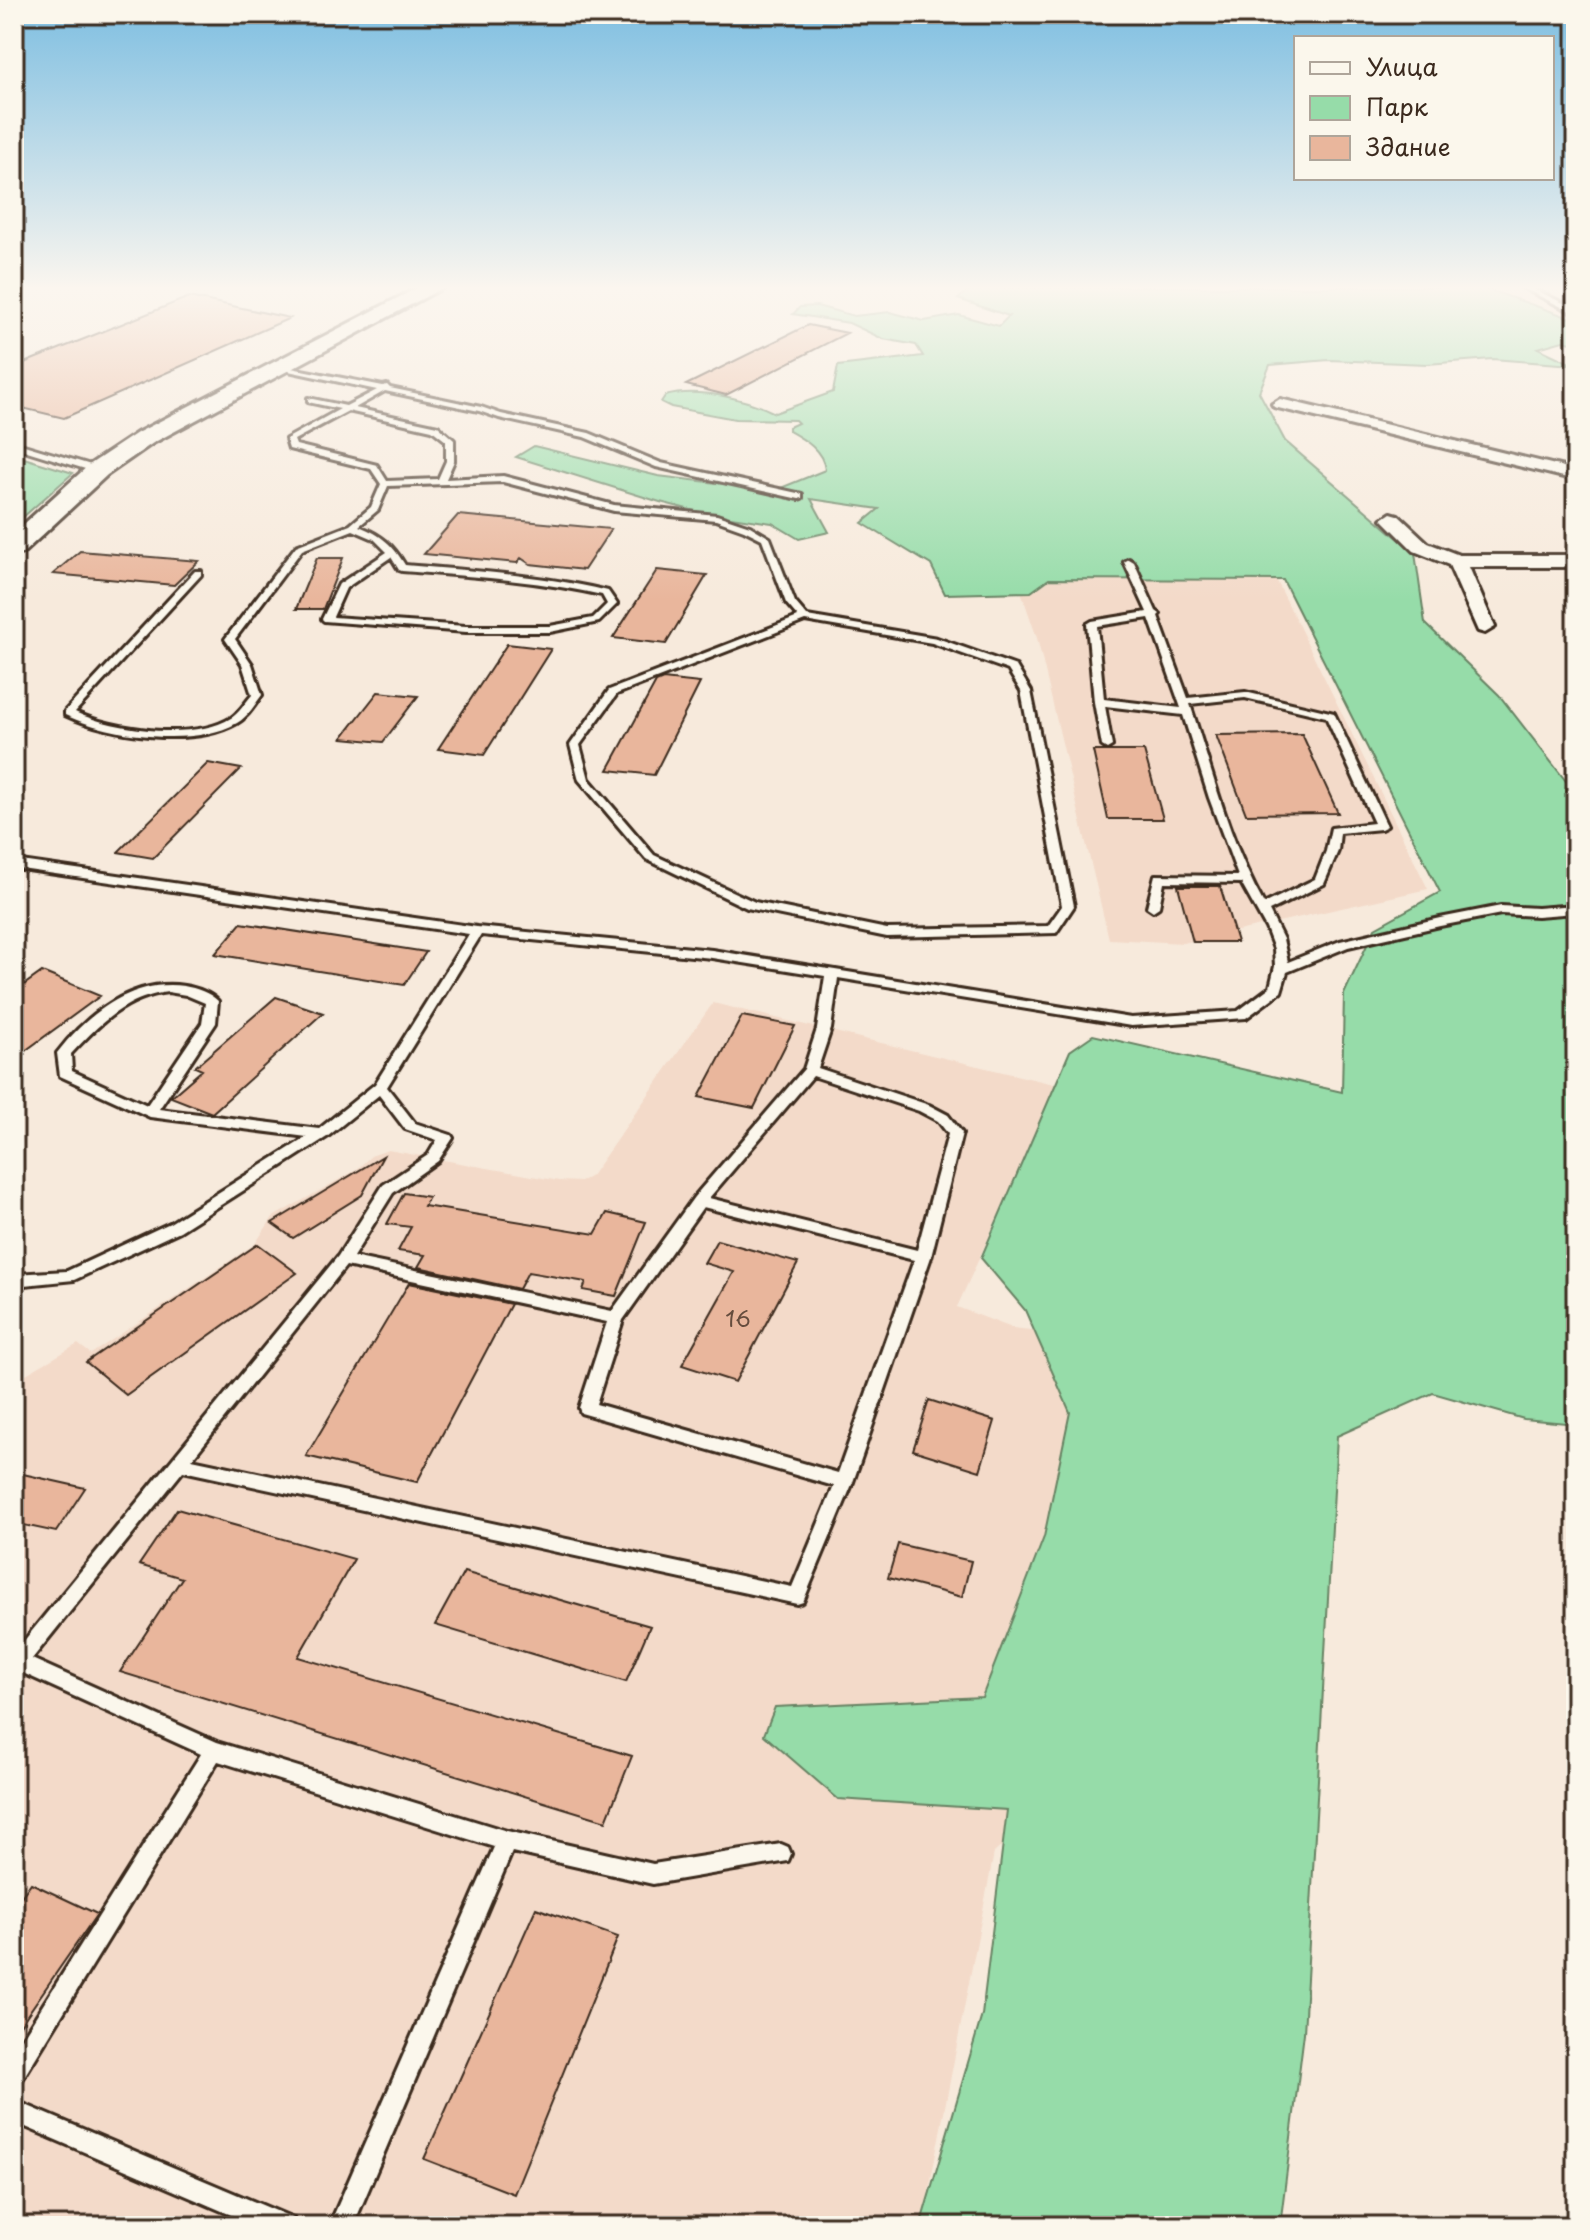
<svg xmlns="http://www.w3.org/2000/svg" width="1590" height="2240" viewBox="0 0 1590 2240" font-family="'Playpen Sans',sans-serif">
<rect width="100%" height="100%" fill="#f7eadc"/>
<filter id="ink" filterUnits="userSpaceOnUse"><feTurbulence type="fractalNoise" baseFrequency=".0125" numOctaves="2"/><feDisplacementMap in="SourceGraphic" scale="16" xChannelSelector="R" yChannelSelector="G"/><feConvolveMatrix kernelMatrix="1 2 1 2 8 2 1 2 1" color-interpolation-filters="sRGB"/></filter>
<g filter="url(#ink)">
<path fill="#f3dac9" d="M1453,287H1576V325Z
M1013,568L1271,569L1428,889L1183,943L1109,939L1037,638Z
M713,1003L1058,1085L957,1307L1012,1328L1079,1335L1036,1814L994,1853L922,2226H14V1381L78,1344L91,1354L255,1244L273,1217L356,1170L371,1156L388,1150L559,1181L580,1182L591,1176Z"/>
<path fill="#96dca9" stroke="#688364" stroke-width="2" d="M972,287H1481L1576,320V344L1563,341L1538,348L1574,365L1492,359L1427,364L1329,360L1270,365L1259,392L1285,441L1415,553L1425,623L1499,695L1576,794V1424L1524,1419L1433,1393L1337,1436L1304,2033L1280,2226H920L982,2015L1007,1810L838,1799L764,1735L775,1707L982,1697L1044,1537L1070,1412L1025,1310L981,1258L1070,1051L1093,1035L1342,1092L1344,994L1375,928L1440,892L1283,580L1049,579L1031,592L945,594L931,565L862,523L879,509L811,499L829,532L799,539L772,523L703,513L660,502L516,457L534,446L658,476L776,490L825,470C823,450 805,440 789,431V427L798,423L795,420L735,419L671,407L661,402L665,396C697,387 745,398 775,413L833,392L838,366L923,356L916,345L883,339L849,323L793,314L800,307L817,306L854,316L890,312L924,321L959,315L999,326L1009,316L958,299Z
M14,455L73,473L14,525Z"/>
<path fill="#e9b69c" stroke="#3b2a1e" stroke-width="2" d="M189,297L290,318L64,418L14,406V367Z
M808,325L847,333L726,395L686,385Z
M458,515L611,529L584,570L530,564L521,558L517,563L424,554Z
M80,551L199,561L174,585L53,574Z
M317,558H343L323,609H296Z
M657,570L707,575L666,644L613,638Z
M507,644L551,649L484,755L438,749Z
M663,679L700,683L654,775L608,770L656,682Z
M378,692L418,696L383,742L342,738Z
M1302,734L1338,813L1246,814L1216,735Z
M1093,751H1144L1163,819H1108Z
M208,763L241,769L153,858L118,852Z
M1178,886H1220L1237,942H1193Z
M241,923L426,952L404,985L215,954Z
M42,972L100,996L14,1059V992Z
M276,997L323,1013L212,1113L171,1097L202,1070L195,1067Z
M742,1016L795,1026L754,1108L699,1097Z
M383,1156L362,1195L293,1238L272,1223Z
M404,1193L429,1197L424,1206L595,1234L607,1213L646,1222L616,1296L583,1290L586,1282L528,1272L519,1289L418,1267L425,1255L398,1251L411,1227L387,1224Z
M717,1240L798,1263L735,1382L682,1365L734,1272L704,1263Z
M258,1244L297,1273L126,1395L86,1362Z
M409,1283L511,1304L417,1482L306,1456Z
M929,1400L995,1421L980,1471L913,1450Z
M14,1472L85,1488L56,1532L14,1523Z
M177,1509L354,1559L298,1657L632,1756L606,1821L120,1672L182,1578L139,1565Z
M898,1544L971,1561L962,1597L888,1578Z
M464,1572L650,1626L626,1682L435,1625Z
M31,1883L97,1914L14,2034V1907Z
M536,1908L618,1937L514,2194L424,2159Z"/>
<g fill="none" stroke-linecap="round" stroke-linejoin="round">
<g stroke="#3b2a1e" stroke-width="6">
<path id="lane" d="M1521,287H1529L1576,309V314Z
M276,365L383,386L387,385L390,388L481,407L501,414L589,433L661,463L802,494V498L799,499L656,467L584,437L499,418L479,411L385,391L355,408L438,426L454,440V461L446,479L503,476L614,505L717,515L750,526L770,538L795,602L807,616L937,638L1016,666L1031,691L1074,906L1056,933L887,937L747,908L646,859L579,780L570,745L609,690L798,617L786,603L762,539L744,530L716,520L614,511L503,482L388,486L378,510L359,526C382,535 393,545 405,565C474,571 541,575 608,591L617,604L599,622L550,632H466L324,621L322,619L339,584L387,552L374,539L353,530L302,550L235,639L252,664L262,695C255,704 248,717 237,723C193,748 109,736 65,715V711L195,571H201V575L75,712C113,730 194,741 231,718C239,713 245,703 252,695L242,664L225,639L296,546L350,525L371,507L381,484L371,469L289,449L286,439L340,409L308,402V398L346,406L377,390L279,369H276ZM348,411L432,430L446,441V461L438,479L387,481L377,465L296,445L294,440ZM391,557L399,570L402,571C469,576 536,580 602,595L607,604L593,618L550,626H466L333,617L346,588ZM805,621L932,643L1008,670L1021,691L1062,906L1048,926L887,929L755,902L654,855L589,779L580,745L617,694Z
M14,442L101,468L102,470L95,472L14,447Z
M1129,559L1134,562L1156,611L1160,614L1158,616L1188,698L1245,692L1334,713L1387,826L1381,829L1340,833L1338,851L1324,884L1269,911L1283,939L1288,962L1340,941L1440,918L1501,906L1537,908L1576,905V913L1537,916L1501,914L1440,926L1348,947L1287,972L1281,992L1246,1018L1131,1026L838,978L831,1029L818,1068L929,1105L948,1115L962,1133L931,1257L853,1482L803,1602L797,1604L183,1471L32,1659L217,1742L507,1831L653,1864L781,1844L788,1847L791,1854L788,1861L653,1884L512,1852L353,2226H329L494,1847L218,1761L22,2080L14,2083V2051L201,1754L14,1669V1653L338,1256L383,1185L428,1155L437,1140L405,1129L379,1095L327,1137L180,1231L74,1280L14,1286V1274L67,1271L170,1223L307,1137L150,1117L60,1076L57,1053C87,1014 133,978 184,986C196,988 210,993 218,1001L216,1023L159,1109L319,1129L375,1084L469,934L14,868V860L477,927L712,950L1131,1018L1238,1011L1270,987L1275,966L1274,949L1266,928L1241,883L1164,882L1159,907L1153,911L1147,907L1155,875L1238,876L1209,798L1183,715L1105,706L1112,746L1107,749L1102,746L1094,702L1087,624L1092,621L1147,612L1124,562ZM1149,618L1181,708L1104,699L1097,626ZM1245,698L1326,717L1374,823L1331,828L1326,851L1315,879L1264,904C1229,842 1212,770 1190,704ZM481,935L712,958L825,976L817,1029L804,1069L694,1197L612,1311L353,1257L393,1193L438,1161L453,1138L451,1135L415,1123L387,1087ZM168,992L186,995L205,1003L202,1023L147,1105L72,1071L71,1054C99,1024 126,997 168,992ZM813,1076L919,1111L938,1121L948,1134L917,1250L709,1198ZM703,1207L914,1260L838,1473L596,1404L623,1320ZM346,1266L607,1322L579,1408L581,1413L834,1486L792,1587L192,1459Z
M14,2100L293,2218L297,2226H257L14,2122Z"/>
</g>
<g stroke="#3b2a1e" stroke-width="6">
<path id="street" d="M1280,399L1576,470V480L1274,407L1272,404Z
M1391,513L1398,515L1428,543L1459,555H1576V567H1469L1495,627L1485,633L1478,631L1449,565L1414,551L1382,519Z"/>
</g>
<g stroke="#3b2a1e" stroke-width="6">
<path id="secondary" d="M419,287H444L153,443L107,475L23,553L14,555V533L89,465L137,433Z"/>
</g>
<use href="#lane" fill="#fbf7ec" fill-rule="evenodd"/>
<use href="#street" fill="#fbf7ec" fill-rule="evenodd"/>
<use href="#secondary" fill="#fbf7ec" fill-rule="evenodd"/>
</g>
</g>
<linearGradient id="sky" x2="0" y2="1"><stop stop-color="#7dbee1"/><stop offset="0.48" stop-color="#fbf6ef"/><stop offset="1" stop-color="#fbf6ef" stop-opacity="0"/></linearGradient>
<rect width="1590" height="600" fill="url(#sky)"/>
<g text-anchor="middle" stroke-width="8" stroke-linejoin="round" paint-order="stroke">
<g font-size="22" fill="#664d3e">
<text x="738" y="1327">16</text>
</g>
</g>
<rect width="1590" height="2240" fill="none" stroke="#fbf7ec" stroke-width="48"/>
<rect x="24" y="24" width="1542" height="2192" fill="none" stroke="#3b2a1e" stroke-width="3" filter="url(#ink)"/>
<rect x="1294" y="36" width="260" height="144" fill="#fbf7ec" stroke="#aea59a" stroke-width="2"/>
<rect x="1310" y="62" width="40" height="12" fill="#fbf7ec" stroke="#aea59a" stroke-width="2"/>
<text x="1366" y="76" font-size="24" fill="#3b2a1e">Улица</text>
<rect x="1310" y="96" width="40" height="24" fill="#96dca9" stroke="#aea59a" stroke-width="2"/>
<text x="1366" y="116" font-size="24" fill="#3b2a1e">Парк</text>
<rect x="1310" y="136" width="40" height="24" fill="#e9b69c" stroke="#aea59a" stroke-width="2"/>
<text x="1366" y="156" font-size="24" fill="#3b2a1e">Здание</text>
</svg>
